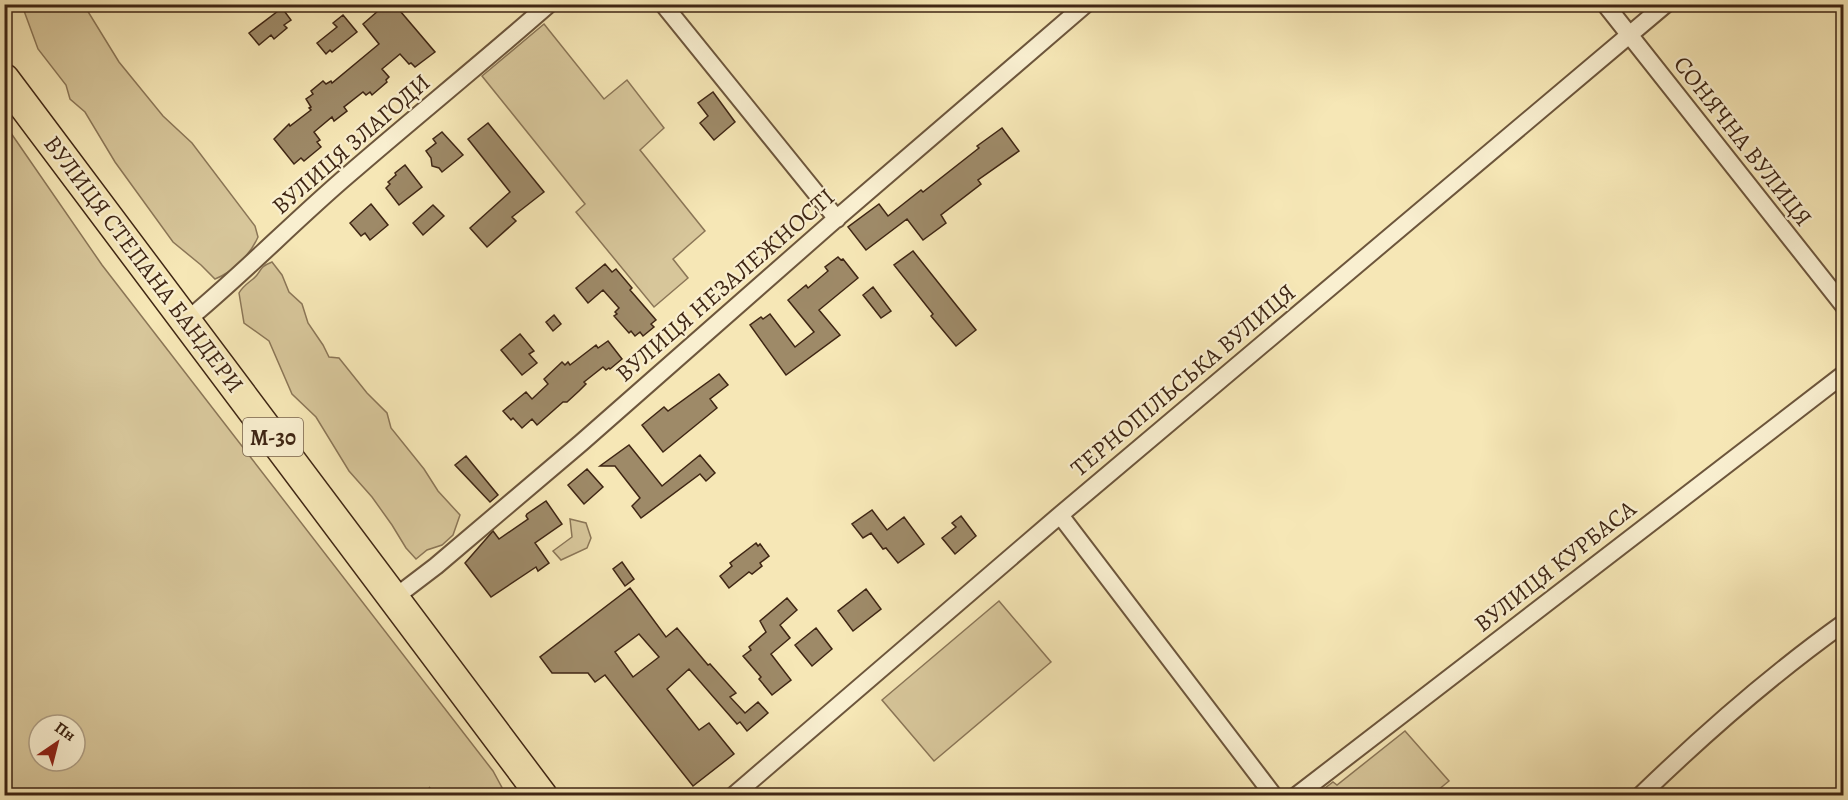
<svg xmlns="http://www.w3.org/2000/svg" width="1848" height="800" viewBox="0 0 1848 800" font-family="Alegreya,serif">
<rect width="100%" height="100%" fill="#f6e7b6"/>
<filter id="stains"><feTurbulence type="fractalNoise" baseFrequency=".00333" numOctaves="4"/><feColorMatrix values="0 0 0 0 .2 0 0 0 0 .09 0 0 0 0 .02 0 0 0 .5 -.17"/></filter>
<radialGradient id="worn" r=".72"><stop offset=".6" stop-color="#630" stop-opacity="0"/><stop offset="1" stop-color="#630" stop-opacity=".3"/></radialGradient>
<path fill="#d7c69a" stroke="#8b7657" stroke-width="1.5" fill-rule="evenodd" d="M25,5H84L119,62L163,116L192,143L255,226L258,237C250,255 233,272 215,279L201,265L173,242L115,162L85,112L70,99L66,85L38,49L23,8Z
M544,24L604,99L627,80L664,128L640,150L705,231L673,259L688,278L654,307L576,212L585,204L482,76Z
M4,123L102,265L493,771L506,795H437L429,787L434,795H5ZM39,725H75V761H39Z
M272,262L282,275L289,292L302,304L308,323L323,345L329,357L339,358L367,393L387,413L391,428L424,469L438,491L460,515L453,535L442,545L427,550L416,559L406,548L392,525L372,497L349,471L316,417L292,394L269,341L244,323L239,293C243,286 247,284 253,279C263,271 257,268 272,262Z
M570,519L586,523L591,538L587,548L561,560L553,551L572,537Z
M999,601L1051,662L934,761L882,700Z
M1405,731L1449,781L1432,795H1316L1333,782L1337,785Z"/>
<path fill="#9e8a68" stroke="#3f2614" stroke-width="1.5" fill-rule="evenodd" d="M386,4H410L401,12L435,52L415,67L411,63L409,64L400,54L382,69L389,77L386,80L387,82L372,95L370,92L366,95L363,92L344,107L347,111L334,121L332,117L314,132L320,140L317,142L321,147L304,161L301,158L294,164L274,139L289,124L290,126L311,110L309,108L311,107L306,99L313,94L311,91L323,81L326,84L331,81L332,83L379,44L363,24Z
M282,8L291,20L284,25L287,28L274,39L271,35L259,45L249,33Z
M343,15L357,32L332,52L330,50L326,54L317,43L337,27L333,23Z
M713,92L735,122L714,140L700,123L708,116L698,103Z
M488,123L544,192L512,217L516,221L487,247L470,228L510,192L468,139Z
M1002,128L1019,151L978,180L981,184L941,215L946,223L923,240L907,219L866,250L848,227L879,204L888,216L921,190L923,192L979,148L977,146Z
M442,132L463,155L442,172L439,168L432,166L431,158L426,151L436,143L433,139Z
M405,165L422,187L399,205L386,188L390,184L388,182L396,175L395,173Z
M371,204L388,225L370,240L365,233L361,236L350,223Z
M433,205L444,216L423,235L413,223Z
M913,251L976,330L956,346L931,316L933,314L894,265Z
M838,257L841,260L843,259L858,278L819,310L840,335L786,375L750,325L761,317L763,319L770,314L795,347L814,332L788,300L806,285L808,288L828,271L825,267Z
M605,264L612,272L616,269L632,288L630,290L656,320L651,324L654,327L643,336L640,332L635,336L631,331L629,333L614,316L617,314L615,312L619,308L603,290L588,303L576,288Z
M873,287L891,311L881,318L863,295Z
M554,315L561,324L553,331L546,322Z
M520,334L534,351L529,354L537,363L522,375L501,350Z
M608,341L622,359L610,369L609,368L606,370L603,367L584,382L586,384L579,391L567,402H563L537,425L532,419L522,428L513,418L511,420L503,411L526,392L532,399L548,384L544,379L562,362L565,365L568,362L570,365L596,345L598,348Z
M719,374L728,385L710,399L717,408L663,452L642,425L664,407L668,411Z
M629,445L662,486L700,455L715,473L706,481L700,474L641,518L632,506L640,498L615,466H600Z
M466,456L498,495L490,502L455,465Z
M587,469L603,487L584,504L568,485Z
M546,501L562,524L535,543L549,563L538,571L536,567L491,597L465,563L493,531L499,539L528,519L526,516L527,514Z
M872,510L887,530L904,517L924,544L898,563L886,548L883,549L871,533L863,538L852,524Z
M961,516L976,536L955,554L942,538L956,527L952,523Z
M756,543L758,546L760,544L769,556L760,563L762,566L752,574L749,572L729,588L720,576L732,566L730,563Z
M622,562L634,579L625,586L613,569Z
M630,588L666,637L677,628L708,665L710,664L736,693L730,697L745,713L758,702L768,713L747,731L740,722L737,724L689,669L667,689L699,730L709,723L734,754L693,786L605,675L595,682L588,673H552L540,657ZM639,634L659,657L633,677L615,652Z
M866,589L881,609L853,631L838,611Z
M787,598L797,610L780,625L790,638L771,654L791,680L772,695L759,679L761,677L743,656L751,650L749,647L766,632L760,621Z
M816,628L832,649L812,666L795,645Z"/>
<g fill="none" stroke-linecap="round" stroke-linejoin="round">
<g stroke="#6d563c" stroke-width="20">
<path id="street" d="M663,4L837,219
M1605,4L1844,306
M186,321C242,275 293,222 348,175C415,117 483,62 549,4
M1060,515L1274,796
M394,598L436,566L581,443L829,225L1086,4
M733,796L1060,515L1666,4
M1296,796L1844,374
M1640,796C1704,734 1771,675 1844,623"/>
</g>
<g stroke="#3f2614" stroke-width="33">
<path id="highway" d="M4,79L542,796"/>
</g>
<use href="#street" stroke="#f9efd0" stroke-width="16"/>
<use href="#highway" stroke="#f6e7b6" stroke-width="30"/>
</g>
<g text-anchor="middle" stroke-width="4.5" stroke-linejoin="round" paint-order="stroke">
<rect fill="#f9efd0" stroke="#77624c" stroke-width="1.5" x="243" y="418" width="60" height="38" rx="4.5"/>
<g font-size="22" font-weight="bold" fill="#3f2614">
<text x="273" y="445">М-30</text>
</g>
<g font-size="24" fill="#3f2614" stroke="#f9efd0">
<text transform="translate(1743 141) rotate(52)" y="8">СОНЯЧНА ВУЛИЦЯ</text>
<text transform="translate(351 144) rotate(-41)" y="8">ВУЛИЦЯ ЗЛАГОДИ</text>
<text transform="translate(144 264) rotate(53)" y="8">ВУЛИЦЯ СТЕПАНА БАНДЕРИ</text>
<text transform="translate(725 285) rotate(-41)" y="8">ВУЛИЦЯ НЕЗАЛЕЖНОСТІ</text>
<text transform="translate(1183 380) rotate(-40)" y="8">ТЕРНОПІЛЬСЬКА ВУЛИЦЯ</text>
<text transform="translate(1555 566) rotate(-38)" y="8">ВУЛИЦЯ КУРБАСА</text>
</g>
</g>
<rect width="1848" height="800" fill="none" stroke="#f6e7b6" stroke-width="24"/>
<rect x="6" y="6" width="1836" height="788" fill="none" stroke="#3f2614" stroke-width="3"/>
<rect x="12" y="12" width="1824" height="776" fill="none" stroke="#3f2614" stroke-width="1.5"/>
<g transform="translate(57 743) rotate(35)"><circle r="28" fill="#f9efd0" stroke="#af9f85" stroke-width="1.5"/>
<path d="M0-4.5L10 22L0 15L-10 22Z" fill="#8f2418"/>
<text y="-9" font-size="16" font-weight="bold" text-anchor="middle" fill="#3f2614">Пн</text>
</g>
<rect width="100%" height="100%" filter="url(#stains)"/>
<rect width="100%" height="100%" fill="url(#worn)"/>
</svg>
